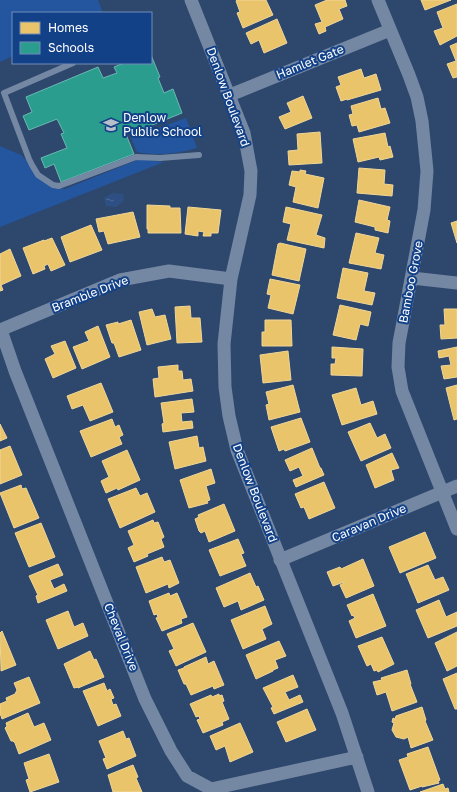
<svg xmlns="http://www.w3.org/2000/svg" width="457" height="792" viewBox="0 0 457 792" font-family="'Golos Text',sans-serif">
<defs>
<pattern id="water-ripples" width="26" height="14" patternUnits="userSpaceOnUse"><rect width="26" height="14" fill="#2d4f83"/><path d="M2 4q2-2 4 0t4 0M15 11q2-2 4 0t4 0" fill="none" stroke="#4c6996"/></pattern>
</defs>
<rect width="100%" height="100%" fill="#2e476d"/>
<path fill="#24559f" d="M0,0H98L103,13H13V56L0,62Z
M186,118L197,148C177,154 158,156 137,152L131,138Z
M0,146L21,155L51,187L65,189L140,159L164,162L0,227Z"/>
<path fill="url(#water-ripples)" d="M113,193L123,194L124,201L116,207L106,206L104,198Z"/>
<path fill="#e9c46a" stroke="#f0d697" d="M237,0H266L273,15L243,28L237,13L240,12L236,1Z
M327,0H345L347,6L339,9L343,19L325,27L326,31L319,34L315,24L322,22L315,5Z
M421,0H451L425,10Z
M457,4V36L440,45L434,31L443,28L437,12Z
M277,19L287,43L264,53L259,40L251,44L246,33Z
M457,43V77L453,78L447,64L456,61L450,46Z
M361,69L364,78L376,74L381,90L347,100V99L341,101L336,87L341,85L338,77Z
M303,96L312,118L285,129L279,117L291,112L287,103Z
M378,98L381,109L385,108L390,123L359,132L357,125L352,126L349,115L353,114L351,106Z
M320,132L322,163L289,165L288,151L298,150L297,134Z
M385,133L388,147L390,146L393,157L380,160L379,157L358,162L353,139Z
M359,168L385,170L384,184L393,185L392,196L357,193Z
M300,170L306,171L305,174L324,178L318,208L293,202L296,187L289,185L292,171L300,172Z
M359,200L390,207L387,220L390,221L388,233L375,230V227L355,222Z
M147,205L170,206V208H180L181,233H148V229H147Z
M188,207L221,210L218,233H211V236H203L204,232L198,231V236L185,234Z
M286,207L322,215L316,235L325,238L324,248L287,240L291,224L283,222Z
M133,212L140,237L108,244L104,231L99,232L96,219Z
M457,221V243L451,223Z
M91,225L102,250L70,262L61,237Z
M356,233L379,238L375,253L384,255L381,269L349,263Z
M52,238L65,265L51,271L48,264L44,266L45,269L33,274L23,248L44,240V241Z
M280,243L306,249L299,281L272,275L278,244Z
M10,249L21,276L1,285L3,290L0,291V254Z
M343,268L368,273L364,291L375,293L372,305L337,298Z
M270,279L300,285L293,314L268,308L271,295L267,294Z
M340,305L371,312L368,326L360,324L356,340L333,335Z
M190,306L191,318H200L202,342L177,343L175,307Z
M152,309L155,317L165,315L171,339L147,345L139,312Z
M444,309H457V338L441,339L440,325H445Z
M131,320L141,350L119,357L114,343H112L106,325L118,322V324Z
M265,320H291L292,346H262V332H265Z
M98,326L110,357L82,369L73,347L89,341L85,332Z
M65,341L76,368L53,378L45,359L55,354L51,346Z
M332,347L363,349L362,376L331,375V364H335L336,358H332Z
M457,347V377L444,379L441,366L451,365L449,356L439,358L438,351Z
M288,351L291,380L263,383L260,355Z
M178,365V371H182L183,380L191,379L193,391L155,397L153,379L159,378L158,367Z
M101,383L113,412L90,421L83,405L72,409L67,396Z
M293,385L300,412L269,420L266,405L269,404L266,392Z
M457,385V419L454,420L446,388Z
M356,388L361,405L373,401L377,414L342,425L332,395Z
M192,399L194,412L181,413L182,422L192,421L193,428L163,432L162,424L164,423L161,403Z
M301,418L310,442L285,451L284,449L279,451L271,427Z
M112,419L115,427L119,425L123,435L119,437L122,444L91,457L80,431Z
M370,423L377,438L385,434L391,448L361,461L348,432Z
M0,424L7,438L0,441Z
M197,436L199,448L203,447L206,461L175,469L169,442Z
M10,446L22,475L0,484V450Z
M312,448L320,468H321L324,475L296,487L293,480L303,476L299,467L290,471L285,460Z
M127,450L140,480L118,490L117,488L106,493L101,481L109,477L102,461Z
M392,453L399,468L391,470L394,480L375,488L366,465Z
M211,469L215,483L206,486L210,500L207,501L208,503L189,508L180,480Z
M324,482L335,508L309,519L304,507L301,508L295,494Z
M21,485L22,489L26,488L39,518L14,528L0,493Z
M136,488L140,496L147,493L155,512L120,528L108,499Z
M224,504L235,531L209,542L205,531L201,533L199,531L195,519L199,517L198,515Z
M153,520L154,523L158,522L164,537L161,539L164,547L147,554L148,556L134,562L128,548L134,545L128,531Z
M41,523L55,557L29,567L15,533Z
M425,532L436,558L400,573L389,547Z
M238,539L244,553L241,554L246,566L220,576L209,550Z
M162,557L164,562L170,560L179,583L169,588L168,584L146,593L136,567Z
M363,559L374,586L346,598L340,585L344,583V582L333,586L327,572L340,567L341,569Z
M58,564L63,575L50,580L54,589L64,584L67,591L38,603L36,596L38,595L29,576Z
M428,565L435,580L443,577L449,590L418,603L406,574Z
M250,573L256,587L258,586L264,600L241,610L238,601L224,607L216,588Z
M169,593L170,596L177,593L187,617L181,619L182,623L162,631L156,618L158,617L157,614L154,615L149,601Z
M373,594L386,626L356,638L349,621L355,618L353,615L352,616L347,605Z
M439,600L446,617L457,612V626L428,638L416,610Z
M265,606L272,624L262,629L266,639L243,649L231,620Z
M68,611L74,627L83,623L88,636L58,649L46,620Z
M193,623L206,652L176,666L169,651L174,649L167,634Z
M2,631L16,665L1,671L0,633Z
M457,632V666L447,671L435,643Z
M382,637L394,664L378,672L377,670L374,671L371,664L367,666L358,646Z
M279,641L286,656L275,660L278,668L273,670V671L256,679L246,655Z
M90,651L94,660L96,659L104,677L78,688V687L74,688L64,664Z
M206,657L208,664L214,661L224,685L214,689L213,686L191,695L186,684H184L178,670L184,668V667Z
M407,670L411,684H410L417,702L392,711L386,692L377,695L373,682L382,680L381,678Z
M457,673V709H455L443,679Z
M293,675L298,687L285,692L289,700L300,695L303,702L274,714L271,708L273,707L263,688Z
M29,677L40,703L2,719L0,713V704L7,701L6,698L15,694L17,690L14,683Z
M104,683L107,691L110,689L114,698L111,699L113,705L116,704L121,716L98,726L83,691Z
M219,694V696L222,695L224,701L222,702L229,719L222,722L223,725L203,733L197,720L200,719L199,716L196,717L190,704L211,695L212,697Z
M422,707L426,720L425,721L433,740L411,748L408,737L404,739L396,737L392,730L394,723L392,722L393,718L395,719L396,716Z
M307,709L316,730L286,742L277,722Z
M28,713L34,727L44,723L51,740L19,754L15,743L13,741H11L5,728L7,726L6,723Z
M240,723L253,752L230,762L225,746L216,750L210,736Z
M123,731L126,739L129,738L136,756L107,769L103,759L106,758L99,741Z
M428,747L440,780L438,781L439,783L422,787V786L410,790L399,760L408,757L407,754Z
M49,754L59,782L30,792L26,780L29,779L24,763Z
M133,765L138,777L136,778L142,792H113L108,775Z
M443,784L445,789L448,788L449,792H420Z"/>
<path fill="#2a9d8f" stroke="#6abab1" d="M151,55L160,77L158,78L164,93L173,89L182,113L140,130L139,127L125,132L134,154L61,182L54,164L45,168L41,158L67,148L61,134L64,133L57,119L29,130L23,116L32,112L26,97L98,67L103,78L117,73L114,67L124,63H151Z"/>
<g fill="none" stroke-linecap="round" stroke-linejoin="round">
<path stroke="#7588a3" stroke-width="6" d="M73,63L4,93L29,159L32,165L38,175L53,185L59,186L136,157L160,158L199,155"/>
<path stroke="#7588a3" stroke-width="13" d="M191,0L244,133L251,171L250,195L231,279L224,344L225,387L229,416L237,450L342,713L368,792
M378,0L409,75L417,97L422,121L427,171L424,210L399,343L398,367L402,391L457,529
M230,95L390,30
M412,278L457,283
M0,330L120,280L169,271L231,279
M1,330L15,371L145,699L171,751L187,776L211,789L357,757
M280,560L457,486"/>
</g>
<defs>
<g id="school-bare" transform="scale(1.2)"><path d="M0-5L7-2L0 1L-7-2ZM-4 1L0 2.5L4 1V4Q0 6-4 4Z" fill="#b6bfcc" stroke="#134188" stroke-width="2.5" paint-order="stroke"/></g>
</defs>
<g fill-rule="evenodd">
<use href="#school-bare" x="111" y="125"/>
</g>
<g text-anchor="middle" stroke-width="4" stroke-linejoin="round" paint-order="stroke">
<g font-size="12" fill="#fff" stroke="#134188">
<text transform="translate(310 62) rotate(-22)" y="4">Hamlet Gate</text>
<text transform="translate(228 97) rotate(70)" y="4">Denlow Boulevard</text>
<text transform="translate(411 282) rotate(-79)" y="4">Bamboo Grove</text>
<text transform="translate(90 294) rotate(-21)" y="4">Bramble Drive</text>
<text transform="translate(255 493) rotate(69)" y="4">Denlow Boulevard</text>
<text transform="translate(369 523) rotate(-23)" y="4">Caravan Drive</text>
<text transform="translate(121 637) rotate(68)" y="4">Cheval Drive</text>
</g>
<g font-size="12" fill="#fff" stroke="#134188" text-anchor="start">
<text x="123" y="122">Denlow<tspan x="123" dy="14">Public School</tspan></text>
</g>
</g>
<rect x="12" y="12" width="140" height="52" fill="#134188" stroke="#718db8"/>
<rect x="20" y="22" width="20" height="12" fill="#e9c46a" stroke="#718db8"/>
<text x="48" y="32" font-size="12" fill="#ffffff">Homes</text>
<rect x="20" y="42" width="20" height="12" fill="#2a9d8f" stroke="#718db8"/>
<text x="48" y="52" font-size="12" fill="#ffffff">Schools</text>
</svg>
